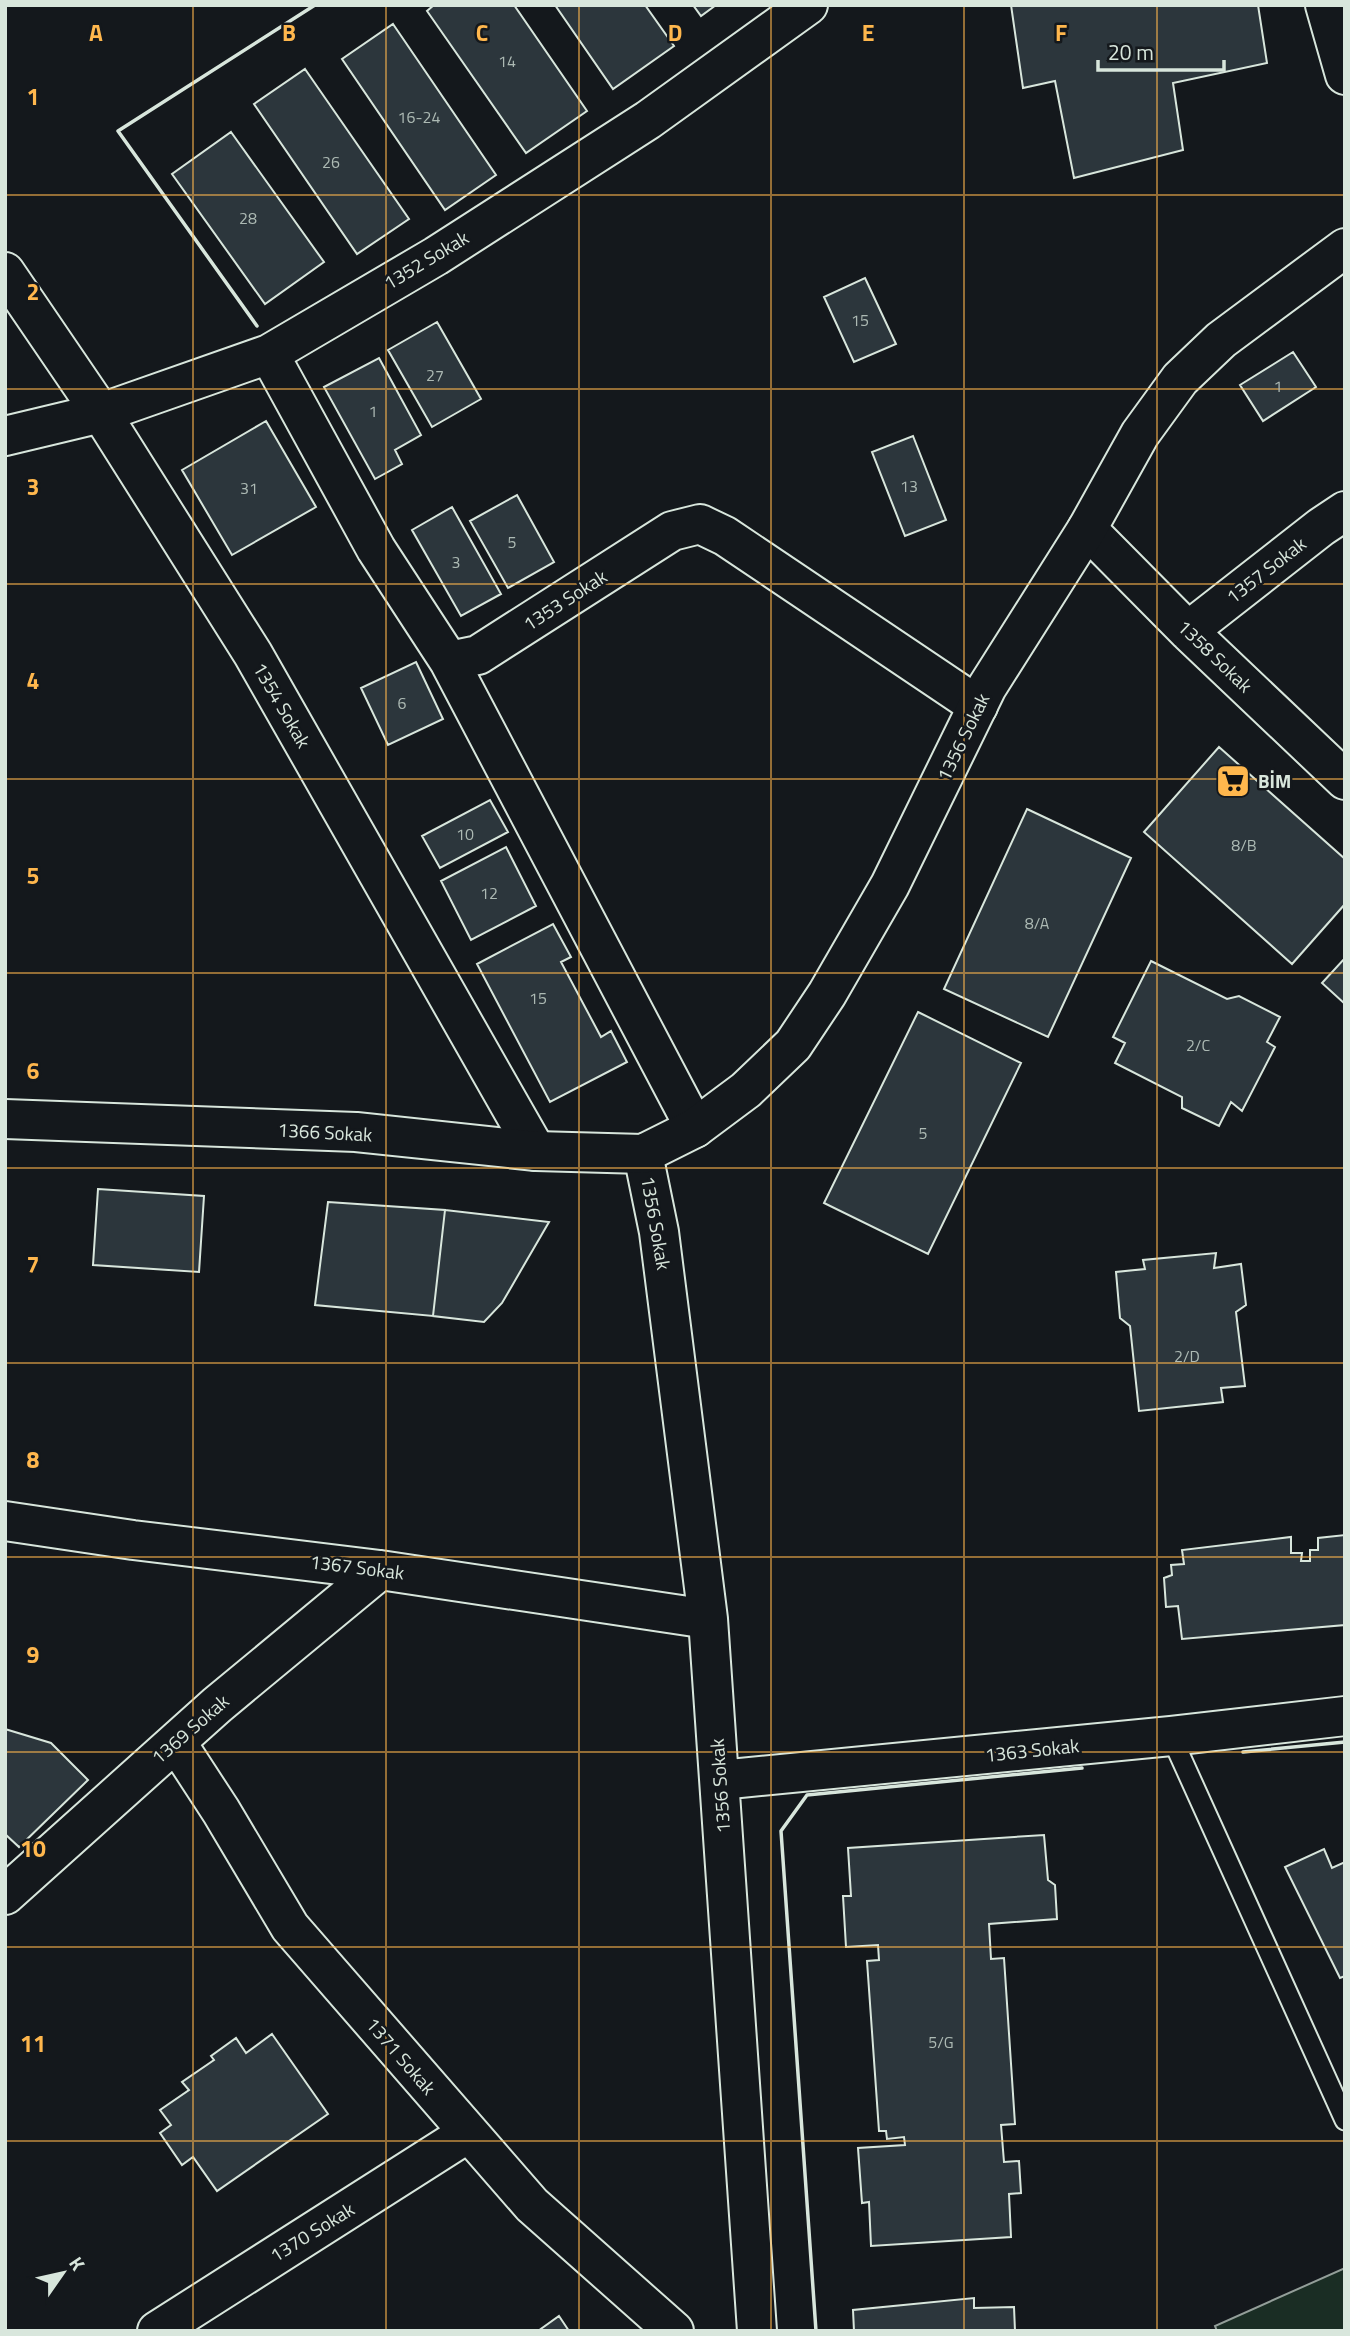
<svg xmlns="http://www.w3.org/2000/svg" width="1350" height="2336" viewBox="0 0 1350 2336" font-family="'Titillium Web',sans-serif">
<rect width="100%" height="100%" fill="#14181c"/>
<path fill="#1a2d24" stroke="#939e99" stroke-width="2" d="M1345,2268V2331H1217L1215,2326Z"/>
<path fill="#2c363c" stroke="#d8e6dc" stroke-width="2" d="M434,5H514L587,111L526,153L427,11Z
M555,5H645L674,46L613,89Z
M693,5H716L701,16Z
M1011,5H1258L1267,63L1173,83L1183,150L1074,178L1055,81L1023,88Z
M393,24L496,175L445,210L342,59Z
M305,69L409,219L357,254L254,104Z
M231,132L324,262L265,304L172,174Z
M865,278L896,344L854,362L824,297Z
M437,322L481,399L432,427L388,350Z
M1293,352L1316,387L1263,421L1240,385Z
M379,358L421,435L395,450L402,464L375,479L324,387Z
M266,421L316,507L232,555L182,470Z
M913,436L946,520L905,536L872,452Z
M517,495L554,562L508,588L470,521Z
M452,507L501,594L461,616L412,530Z
M416,662L443,719L388,745L361,688Z
M1219,747L1345,859V904L1292,964L1144,832Z
M490,800L508,832L440,868L422,836Z
M1027,809L1131,858L1048,1037L944,989Z
M506,847L536,906L471,940L441,881Z
M553,924L571,957L561,962L601,1037L611,1031L627,1062L550,1102L477,964Z
M1345,958V1004L1322,983Z
M1151,961L1227,999L1239,996L1280,1017L1267,1042L1275,1047L1242,1111L1231,1102L1219,1126L1182,1108V1097L1115,1063L1125,1043L1113,1037Z
M918,1012L1021,1063L928,1254L824,1203Z
M98,1189L204,1196L199,1272L93,1265Z
M328,1202L445,1210L433,1316L315,1305Z
M445,1210L549,1222L502,1303L484,1322L433,1316Z
M1216,1253L1214,1268L1241,1264L1246,1305L1236,1312L1245,1386L1221,1388L1223,1402L1139,1411L1130,1326L1120,1318L1116,1272L1145,1269L1143,1260Z
M1345,1535V1625L1182,1639L1178,1606L1166,1607L1164,1578L1172,1575L1171,1565L1184,1564L1182,1550L1291,1537V1553H1302L1301,1561H1310V1550H1318V1538Z
M5,1729L51,1743L88,1780L19,1847L5,1834Z
M1044,1835L1048,1880L1055,1885L1057,1919L989,1924L991,1959L1004,1958L1015,2124L1001,2125L1004,2162L1019,2161L1021,2193L1009,2194L1011,2237L871,2246L869,2202L862,2203L858,2148L905,2145L904,2137L887,2139L886,2131H879L867,1961L879,1960L878,1945L846,1947L843,1896H851L848,1848Z
M1324,1849L1332,1868L1345,1862V1976L1340,1978L1285,1867Z
M272,2034L328,2114L217,2191L193,2157L182,2165L160,2133L171,2125L160,2110L189,2090L182,2082L214,2060L211,2056L236,2038L246,2053Z
M974,2298V2308L1014,2307L1015,2331H854L853,2310Z
M559,2316L569,2331H538Z"/>
<g fill="none" stroke-linecap="round" stroke-linejoin="round">
<g stroke="#d8e6dc" stroke-width="23">
<path id="lane" d="M1171,1736L1345,2120"/>
</g>
<g stroke="#d8e6dc" stroke-width="42">
<path id="street" d="M1325,5L1345,75
M5,272L101,413L253,654L536,1151
M269,354L376,549L449,661L478,655L672,531L700,524L725,536L978,706
M5,436L101,413L269,354L436,256L648,120L808,5
M1087,529L1188,631L1345,780
M1188,631L1321,527L1345,511
M449,661L695,1128
M643,1154L659,1232L708,1619L757,2331
M5,1521L133,1540L380,1570L708,1619
M176,1742L221,1811L290,1927L532,2205L674,2331
M720,1780L1171,1736L1345,1716
M5,1895L217,1705L380,1570
M157,2331L468,2133"/>
</g>
<g stroke="#d8e6dc" stroke-width="42">
<path id="secondary" d="M5,1119L356,1132L536,1151L643,1154L695,1128L746,1090L793,1045L827,994L890,885L987,687L1087,529L1140,434L1180,379L1221,340L1345,248"/>
</g>
<use href="#lane" stroke="#14181c" stroke-width="19"/>
<use href="#street" stroke="#14181c" stroke-width="38"/>
<use href="#secondary" stroke="#14181c" stroke-width="38"/>
<path stroke="#d8e6dc" stroke-width="3.5" d="M257,326L118,131L315,5
M1243,1752L1345,1742
M816,2331L781,1831L807,1795L1082,1768"/>
</g>
<path fill="none" stroke="#ffb74d" stroke-width="2" stroke-opacity="0.55" d="M193,5V2331M386,5V2331M579,5V2331M771,5V2331M964,5V2331M1157,5V2331M5,195H1345M5,389H1345M5,584H1345M5,779H1345M5,973H1345M5,1168H1345M5,1363H1345M5,1557H1345M5,1752H1345M5,1947H1345M5,2141H1345"/>
<defs>
<g id="supermarket-square" transform="scale(1.75)"><rect x="-9" y="-9" width="18" height="18" rx="4" fill="#ffb74d" stroke="#14181c"/><path d="M-6-5.5h2.5l.6 2H6L4.5 2H-2.5L-4.4-4H-6ZM-1.5 3.2a1.3 1.3 0 1 0 .1 0ZM3 3.2a1.3 1.3 0 1 0 .1 0Z" fill="#111"/></g>
</defs>
<g fill-rule="evenodd">
<use href="#supermarket-square" x="1233" y="781"/>
</g>
<g text-anchor="middle" stroke-width="5" stroke-linejoin="round" paint-order="stroke">
<g font-size="16" fill="#adbab4">
<text x="507" y="67">14</text>
<text x="419" y="123">16-24</text>
<text x="331" y="168">26</text>
<text x="248" y="224">28</text>
<text x="860" y="326">15</text>
<text x="435" y="381">27</text>
<text x="1278" y="392">1</text>
<text x="373" y="417">1</text>
<text x="909" y="492">13</text>
<text x="249" y="494">31</text>
<text x="512" y="548">5</text>
<text x="456" y="568">3</text>
<text x="402" y="709">6</text>
<text x="465" y="840">10</text>
<text x="1244" y="851">8/B</text>
<text x="489" y="899">12</text>
<text x="1037" y="929">8/A</text>
<text x="538" y="1004">15</text>
<text x="1198" y="1051">2/C</text>
<text x="923" y="1139">5</text>
<text x="1187" y="1362">2/D</text>
<text x="941" y="2048">5/G</text>
</g>
<g font-size="19" fill="#d8e6dc" stroke="#14181c">
<text transform="translate(426 260) rotate(-31)" y="7">1352 Sokak</text>
<text transform="translate(1266 570) rotate(-38)" y="7">1357 Sokak</text>
<text transform="translate(565 600) rotate(-33)" y="7">1353 Sokak</text>
<text transform="translate(1215 656) rotate(44)" y="7">1358 Sokak</text>
<text transform="translate(282 705) rotate(60)" y="7">1354 Sokak</text>
<text transform="translate(963 737) rotate(-64)" y="7">1356 Sokak</text>
<text transform="translate(325 1132) rotate(3)" y="7">1366 Sokak</text>
<text transform="translate(656 1223) rotate(80)" y="7">1356 Sokak</text>
<text transform="translate(357 1567) rotate(7)" y="7">1367 Sokak</text>
<text transform="translate(190 1729) rotate(-41)" y="7">1369 Sokak</text>
<text transform="translate(1032 1750) rotate(-6)" y="7">1363 Sokak</text>
<text transform="translate(720 1786) rotate(-94)" y="7">1356 Sokak</text>
<text transform="translate(401 2056) rotate(49)" y="7">1371 Sokak</text>
<text transform="translate(312 2232) rotate(-32)" y="7">1370 Sokak</text>
</g>
<g font-size="19" font-weight="bold" fill="#d8e6dc" stroke="#14181c" text-anchor="start">
<text x="1258" y="788">BİM</text>
</g>
</g>
<g font-size="23" text-anchor="middle" font-weight="bold" fill="#ffb74d" stroke="#14181c" stroke-width="5" stroke-linejoin="round" paint-order="stroke">
<text x="96" y="41">A</text>
<text x="289" y="41">B</text>
<text x="482" y="41">C</text>
<text x="675" y="41">D</text>
<text x="868" y="41">E</text>
<text x="1061" y="41">F</text>
<text x="33" y="105">1</text>
<text x="33" y="300">2</text>
<text x="33" y="495">3</text>
<text x="33" y="689">4</text>
<text x="33" y="884">5</text>
<text x="33" y="1079">6</text>
<text x="33" y="1273">7</text>
<text x="33" y="1468">8</text>
<text x="33" y="1663">9</text>
<text x="33" y="1857">10</text>
<text x="33" y="2052">11</text>
</g>
<rect width="1350" height="2336" fill="none" stroke="#d8e6dc" stroke-width="14"/>
<g transform="translate(63 2273) rotate(56)" stroke="#14181c" stroke-width="5" paint-order="stroke">
<path d="M0-5L12 26L0 18L-12 26Z" fill="#d8e6dc"/>
<text y="-10" font-size="19" font-weight="bold" text-anchor="middle" fill="#d8e6dc">K</text>
</g>
<path d="M1098 60v10h126v-10" fill="none" stroke="#d8e6dc" stroke-width="3.5"/>
<text x="1108" y="60" font-size="21" fill="#d8e6dc" stroke="#14181c" stroke-width="5" paint-order="stroke">20 m</text>
</svg>
